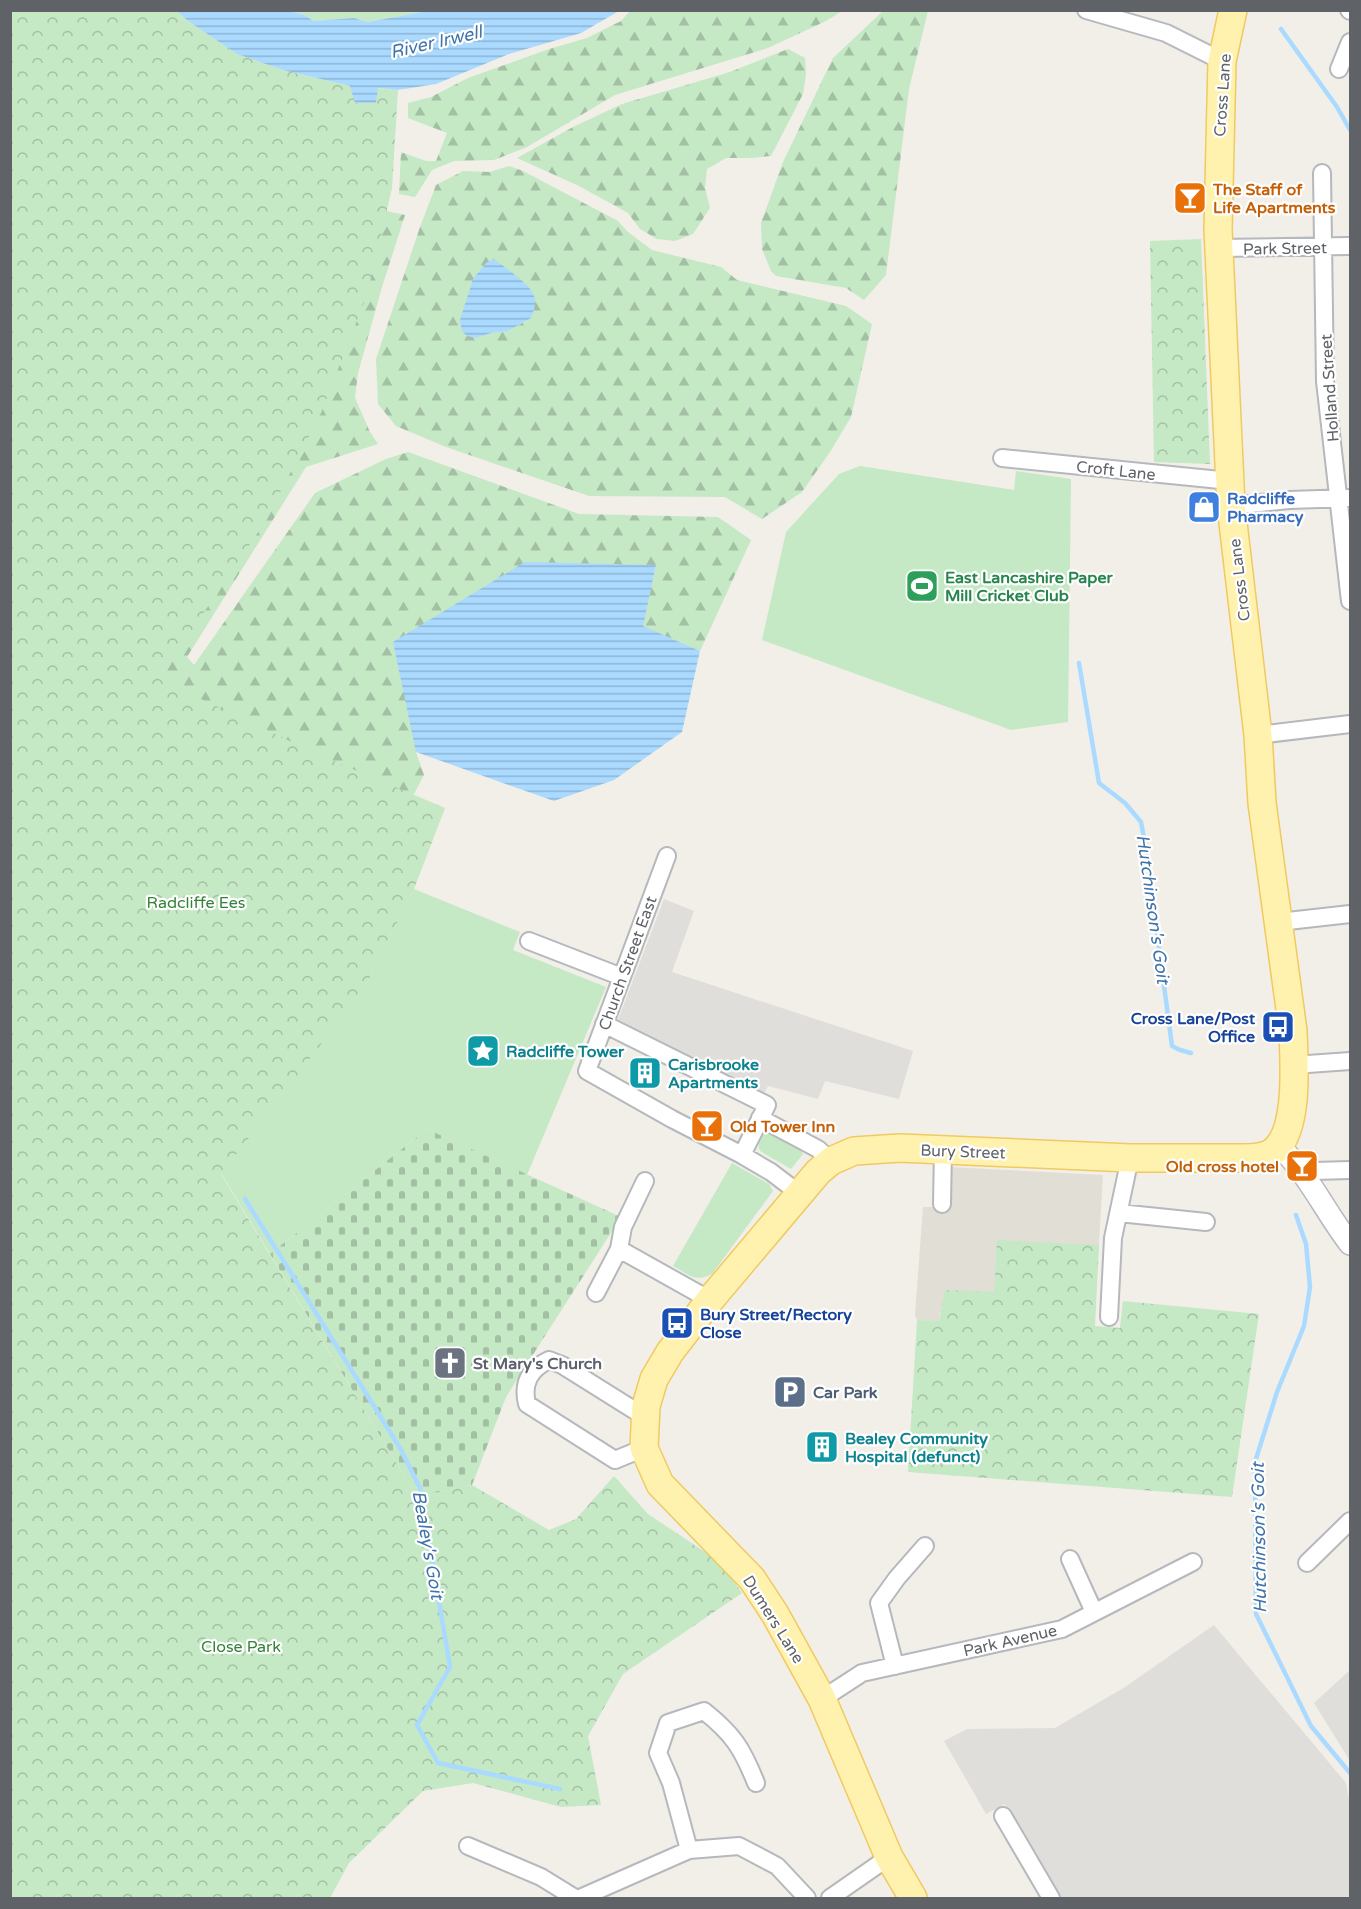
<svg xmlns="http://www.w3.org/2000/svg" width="1361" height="1909" viewBox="0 0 1361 1909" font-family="'Varela Round',sans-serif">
<defs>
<pattern id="forest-firs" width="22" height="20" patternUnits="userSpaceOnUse" patternTransform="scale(1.5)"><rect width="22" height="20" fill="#c5e8c5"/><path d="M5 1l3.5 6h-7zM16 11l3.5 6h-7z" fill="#a3c0a4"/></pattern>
<pattern id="cemetery-stones" width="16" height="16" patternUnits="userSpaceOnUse" patternTransform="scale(1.5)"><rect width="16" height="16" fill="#c5e8c5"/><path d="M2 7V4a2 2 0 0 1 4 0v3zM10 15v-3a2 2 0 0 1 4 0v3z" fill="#a3c0a4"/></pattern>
<pattern id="park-crowns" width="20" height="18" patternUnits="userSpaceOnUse" patternTransform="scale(1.5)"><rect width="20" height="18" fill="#c5e8c5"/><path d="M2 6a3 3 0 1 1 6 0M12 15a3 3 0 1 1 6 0" fill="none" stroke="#a3c0a4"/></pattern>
<pattern id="water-rules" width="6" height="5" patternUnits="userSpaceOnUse" patternTransform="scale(1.5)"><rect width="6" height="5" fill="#aadaff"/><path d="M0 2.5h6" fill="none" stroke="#8eb4d2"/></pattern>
</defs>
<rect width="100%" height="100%" fill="#f1efe8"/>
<path fill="#e0deda" d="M664,899L694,911L672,972L913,1051L899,1099L825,1081L818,1099L768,1086L760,1101L616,1025Z
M1214,1625L1346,1783L1350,1805V1898H1057L1005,1804L986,1814L944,1741L967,1729L1055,1728L1125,1687Z
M1350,1670V1761L1314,1703Z"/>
<path fill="#e1ded6" d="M949,1167L1103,1175L1094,1326L940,1312L939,1322L917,1320L915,1315L923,1207H947Z"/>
<path fill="#c5e8c5" d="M288,11H427L368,22L354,18L313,21L305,15Z
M860,466L1014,490L1016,471L1071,479L1068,722L1011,730L762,640L786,532L839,474Z
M414,889L520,932L513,950L606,987L527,1175L427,1129L270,1254L221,1173L364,989Z
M768,1131C779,1137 798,1143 803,1154L791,1169L760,1151C757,1144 760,1139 764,1132Z
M732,1163L769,1184L773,1191L712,1274C695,1283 688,1274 673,1266Z"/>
<path fill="url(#forest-firs)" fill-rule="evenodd" d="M630,11H842L826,21L768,48L615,95L527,147L494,160L454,161L432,170L415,197L399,194L401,152L426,161H436L447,133L408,118V103L431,97L468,78L549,49L587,38L621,21Z
M883,11H928L909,89L886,275L864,300L846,288L776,276L771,271L762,249L761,223L783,162L833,58Z
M788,49L805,58L806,75L803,94L771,156L750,158H726L707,169L705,188L710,208L693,234L675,241L657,239L640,229L628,213L579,186L517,158L573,127L622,104L730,72Z
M509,166L523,171L618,221L628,232L652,250L721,267L737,280L846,306L872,324L851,417L830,452L802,492L762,519L725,497L589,496L446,447L396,426L378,404L376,359L420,227L436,185L463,171L490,172ZM535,298L531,318L508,331L491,333L476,338Z
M376,209L405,215L382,287L358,373L355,398L370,432L378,444L306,467L187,657L194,665L315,493L386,459L408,452L579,514L718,517L751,540L700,651L642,626L656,566L416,752L424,775L397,826L11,705Z"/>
<path fill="url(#cemetery-stones)" d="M427,1129L621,1217L506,1397L472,1485L417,1497L270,1254Z"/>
<path fill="url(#park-crowns)" d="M11,11H177L188,21L237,54L283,70L350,86L398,90L392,188L367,295L321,413L265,522L159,679L317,754L445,808L414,889L364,989L221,1174L417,1497L472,1485L549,1530L576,1519L614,1476L648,1514L717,1560L742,1593L623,1674L588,1736L601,1805L561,1807L473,1783L423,1791L349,1863L330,1898H11Z
M1201,239L1210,464L1154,462L1150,241Z
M997,1240L1099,1245L1095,1326L1120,1328L1123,1301L1259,1314L1232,1497L908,1472L917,1320L939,1321L945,1290L994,1292Z"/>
<path fill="url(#water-rules)" d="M427,11H619L581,33L509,54L436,84L398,90L378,88L376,103H355L350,86L283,70L237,54L188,21L177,11H288L305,15L313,21L354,18L368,22Z
M494,259C505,268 533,285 535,299C536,305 533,312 531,318L508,331L491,333L476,338L467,336L462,331L460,320L473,279L486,263Z
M525,562L656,565L643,626L700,651L682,732L614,780L554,801L416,752L393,642Z"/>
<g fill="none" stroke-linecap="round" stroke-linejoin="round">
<path stroke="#aadaff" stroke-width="4.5" d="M1281,29L1337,107L1350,130
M1079,663L1099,783L1125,803L1141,822L1146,849L1172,1046L1180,1050L1191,1053
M245,1199L400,1448L420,1488L450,1667L417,1725L438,1763L560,1789
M1296,1215L1306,1244L1310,1287L1304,1326L1277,1392L1255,1462L1256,1614L1311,1726L1350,1773"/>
<g stroke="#b5b8bc" stroke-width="20">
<path id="minor" d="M1086,10L1166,33L1222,61
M1349,10L1350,11
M1339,69L1350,42
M1322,173L1325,381L1350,601
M1219,248L1350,246
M1002,458L1230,481
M1231,506L1289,500L1350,498
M1258,735L1350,724
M667,856L587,1071L672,1119L742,1155L771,1172L800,1194
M1279,922L1350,914
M529,941L622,977
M604,1024L767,1105L742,1155
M1294,1065L1350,1061
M760,1118L818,1149L831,1161
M1304,1177L1314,1171L1350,1170
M942,1204L943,1150
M1119,1213L1206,1222
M619,1249L710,1300
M596,1293L619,1249L623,1227L645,1181
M1109,1317L1113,1238L1130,1158
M644,1448L615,1460L527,1404C522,1383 530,1369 549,1360L562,1365L645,1417
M1070,1559L1094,1612
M1307,1563L1350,1521
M895,1666L879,1603L897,1578L925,1546
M822,1699L862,1673L1062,1629L1193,1562
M1003,1816L1051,1898
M468,1846L541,1877L575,1898
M689,1850L671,1783L658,1753L668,1723L704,1711C733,1734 742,1748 756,1783
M580,1898L689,1850L739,1846L777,1866L807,1898
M830,1898L889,1857"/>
</g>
<g stroke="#b5b8bc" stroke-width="24">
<path id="tertiary" d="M1279,1146C1307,1172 1326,1213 1350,1244"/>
</g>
<g stroke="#f2c960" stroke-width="30">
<path id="primary" d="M913,1898L889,1857L822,1699L775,1614L752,1579L660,1484L644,1448L646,1406L654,1379L670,1352L710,1300L818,1172L831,1161L854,1151L900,1148L1130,1158H1243C1252,1158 1262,1158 1271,1153C1300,1135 1294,1062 1293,1031L1262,803L1258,735L1231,506L1218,229L1222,61L1233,10"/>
</g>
<use href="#minor" stroke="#fff" stroke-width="16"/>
<use href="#tertiary" stroke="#fff" stroke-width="21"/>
<use href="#primary" stroke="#fff2af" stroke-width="27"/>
</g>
<defs>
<g id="bar-square" transform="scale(1.725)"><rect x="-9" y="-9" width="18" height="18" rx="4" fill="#e8710a" stroke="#fff"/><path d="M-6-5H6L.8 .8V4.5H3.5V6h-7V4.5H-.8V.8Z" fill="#fff"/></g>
<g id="shop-square" transform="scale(1.725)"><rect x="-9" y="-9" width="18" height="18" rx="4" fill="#3f7fe0" stroke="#fff"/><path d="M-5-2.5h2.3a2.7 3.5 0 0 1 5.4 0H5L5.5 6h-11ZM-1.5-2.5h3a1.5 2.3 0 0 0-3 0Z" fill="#fff"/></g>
<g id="stadium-square" transform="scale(1.725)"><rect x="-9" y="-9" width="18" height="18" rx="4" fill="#2e9e5b" stroke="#fff"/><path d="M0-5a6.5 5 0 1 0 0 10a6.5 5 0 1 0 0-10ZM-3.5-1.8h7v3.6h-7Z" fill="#fff"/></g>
<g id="bus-square" transform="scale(1.725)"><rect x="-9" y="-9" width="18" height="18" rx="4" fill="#1a4fb4" stroke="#fff"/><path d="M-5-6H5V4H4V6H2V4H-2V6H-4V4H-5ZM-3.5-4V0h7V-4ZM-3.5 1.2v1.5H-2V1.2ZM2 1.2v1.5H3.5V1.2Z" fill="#fff"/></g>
<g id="sight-square" transform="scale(1.725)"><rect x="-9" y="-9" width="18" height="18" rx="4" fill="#0f9aa8" stroke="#fff"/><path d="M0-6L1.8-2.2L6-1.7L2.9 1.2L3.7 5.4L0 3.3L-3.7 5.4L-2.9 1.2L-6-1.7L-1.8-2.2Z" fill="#fff"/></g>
<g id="building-square" transform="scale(1.725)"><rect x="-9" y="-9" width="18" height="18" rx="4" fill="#0f9aa8" stroke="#fff"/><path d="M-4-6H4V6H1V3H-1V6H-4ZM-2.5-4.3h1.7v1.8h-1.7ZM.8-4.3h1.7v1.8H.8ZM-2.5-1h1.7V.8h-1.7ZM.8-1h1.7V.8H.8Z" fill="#fff"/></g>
<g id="church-square" transform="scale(1.725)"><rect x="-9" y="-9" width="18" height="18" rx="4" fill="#6b7280" stroke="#fff"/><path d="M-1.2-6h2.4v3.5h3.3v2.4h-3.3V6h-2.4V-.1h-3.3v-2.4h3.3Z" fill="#fff"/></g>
<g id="parking-square" transform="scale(1.725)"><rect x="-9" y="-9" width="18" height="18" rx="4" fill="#5c6f8a" stroke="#fff"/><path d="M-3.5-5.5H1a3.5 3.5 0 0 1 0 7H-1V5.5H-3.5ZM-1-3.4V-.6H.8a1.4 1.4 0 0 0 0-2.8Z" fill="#fff"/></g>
</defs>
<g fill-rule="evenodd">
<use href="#bar-square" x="1190" y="198"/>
<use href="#shop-square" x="1204" y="507"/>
<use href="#stadium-square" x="922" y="586"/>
<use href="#bus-square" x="1278" y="1027"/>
<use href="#sight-square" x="483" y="1051"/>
<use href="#building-square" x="645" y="1073"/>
<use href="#bar-square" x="707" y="1126"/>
<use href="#bar-square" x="1302" y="1166"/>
<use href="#bus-square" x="677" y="1323"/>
<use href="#church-square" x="450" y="1363"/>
<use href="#parking-square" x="790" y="1392"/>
<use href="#building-square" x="822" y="1447"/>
</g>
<g text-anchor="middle" stroke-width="4.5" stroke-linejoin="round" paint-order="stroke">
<g font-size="16" fill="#5f6368" stroke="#fff">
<text transform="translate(1222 95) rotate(-86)" y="6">Cross Lane</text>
<text transform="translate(1285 248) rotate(-1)" y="6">Park Street</text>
<text transform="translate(1329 388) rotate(-94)" y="6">Holland Street</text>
<text transform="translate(1116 470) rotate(6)" y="6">Croft Lane</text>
<text transform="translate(1239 580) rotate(-97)" y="6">Cross Lane</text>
<text transform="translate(627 963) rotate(-70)" y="6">Church Street East</text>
<text transform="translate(963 1151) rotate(2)" y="6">Bury Street</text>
<text transform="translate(774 1619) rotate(58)" y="6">Dumers Lane</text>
<text transform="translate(1010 1640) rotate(-13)" y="6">Park Avenue</text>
</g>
<g font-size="16" font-weight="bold" fill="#c56008" stroke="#fff" text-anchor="start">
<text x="1213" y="195">The Staff of<tspan x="1213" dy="18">Life Apartments</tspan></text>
<text x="730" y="1132">Old Tower Inn</text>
<text x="1279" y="1172" text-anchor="end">Old cross hotel</text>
</g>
<g font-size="16" font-weight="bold" fill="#366cbe" stroke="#fff" text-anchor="start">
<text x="1227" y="504">Radcliffe<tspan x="1227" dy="18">Pharmacy</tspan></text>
</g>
<g font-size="16" font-weight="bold" fill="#27864d" stroke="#fff" text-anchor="start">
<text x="945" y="583">East Lancashire Paper<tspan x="945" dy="18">Mill Cricket Club</tspan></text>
</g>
<g font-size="16" fill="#348238" stroke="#fff">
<text x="196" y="908">Radcliffe Ees</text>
<text x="241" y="1652">Close Park</text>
</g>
<g font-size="16" font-weight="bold" fill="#164399" stroke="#fff" text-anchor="end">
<text x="1255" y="1024">Cross Lane/Post<tspan x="1255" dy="18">Office</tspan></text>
<text x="700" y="1320" text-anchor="start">Bury Street/Rectory<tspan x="700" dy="18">Close</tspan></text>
</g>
<g font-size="16" font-weight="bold" fill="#0d838f" stroke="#fff" text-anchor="start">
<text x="506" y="1057">Radcliffe Tower</text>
<text x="668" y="1070">Carisbrooke<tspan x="668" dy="18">Apartments</tspan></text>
<text x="845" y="1444">Bealey Community<tspan x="845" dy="18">Hospital (defunct)</tspan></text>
</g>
<g font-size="16" font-weight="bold" fill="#5b616d" stroke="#fff" text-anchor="start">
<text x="473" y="1369">St Mary's Church</text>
</g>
<g font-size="16" font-weight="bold" fill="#4e5e75" stroke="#fff" text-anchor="start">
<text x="813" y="1398">Car Park</text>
</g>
<g font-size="18" font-style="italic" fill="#4174aa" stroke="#fff">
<text transform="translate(436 42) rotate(-13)" y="6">River Irwell</text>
<text transform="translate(1153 909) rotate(82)" y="6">Hutchinson's Goit</text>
<text transform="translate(1259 1538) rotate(-91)" y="6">Hutchinson's Goit</text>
<text transform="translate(428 1545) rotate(80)" y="6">Bealey's Goit</text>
</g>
</g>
<rect width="1361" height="1909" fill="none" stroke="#5f6368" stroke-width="24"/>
</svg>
